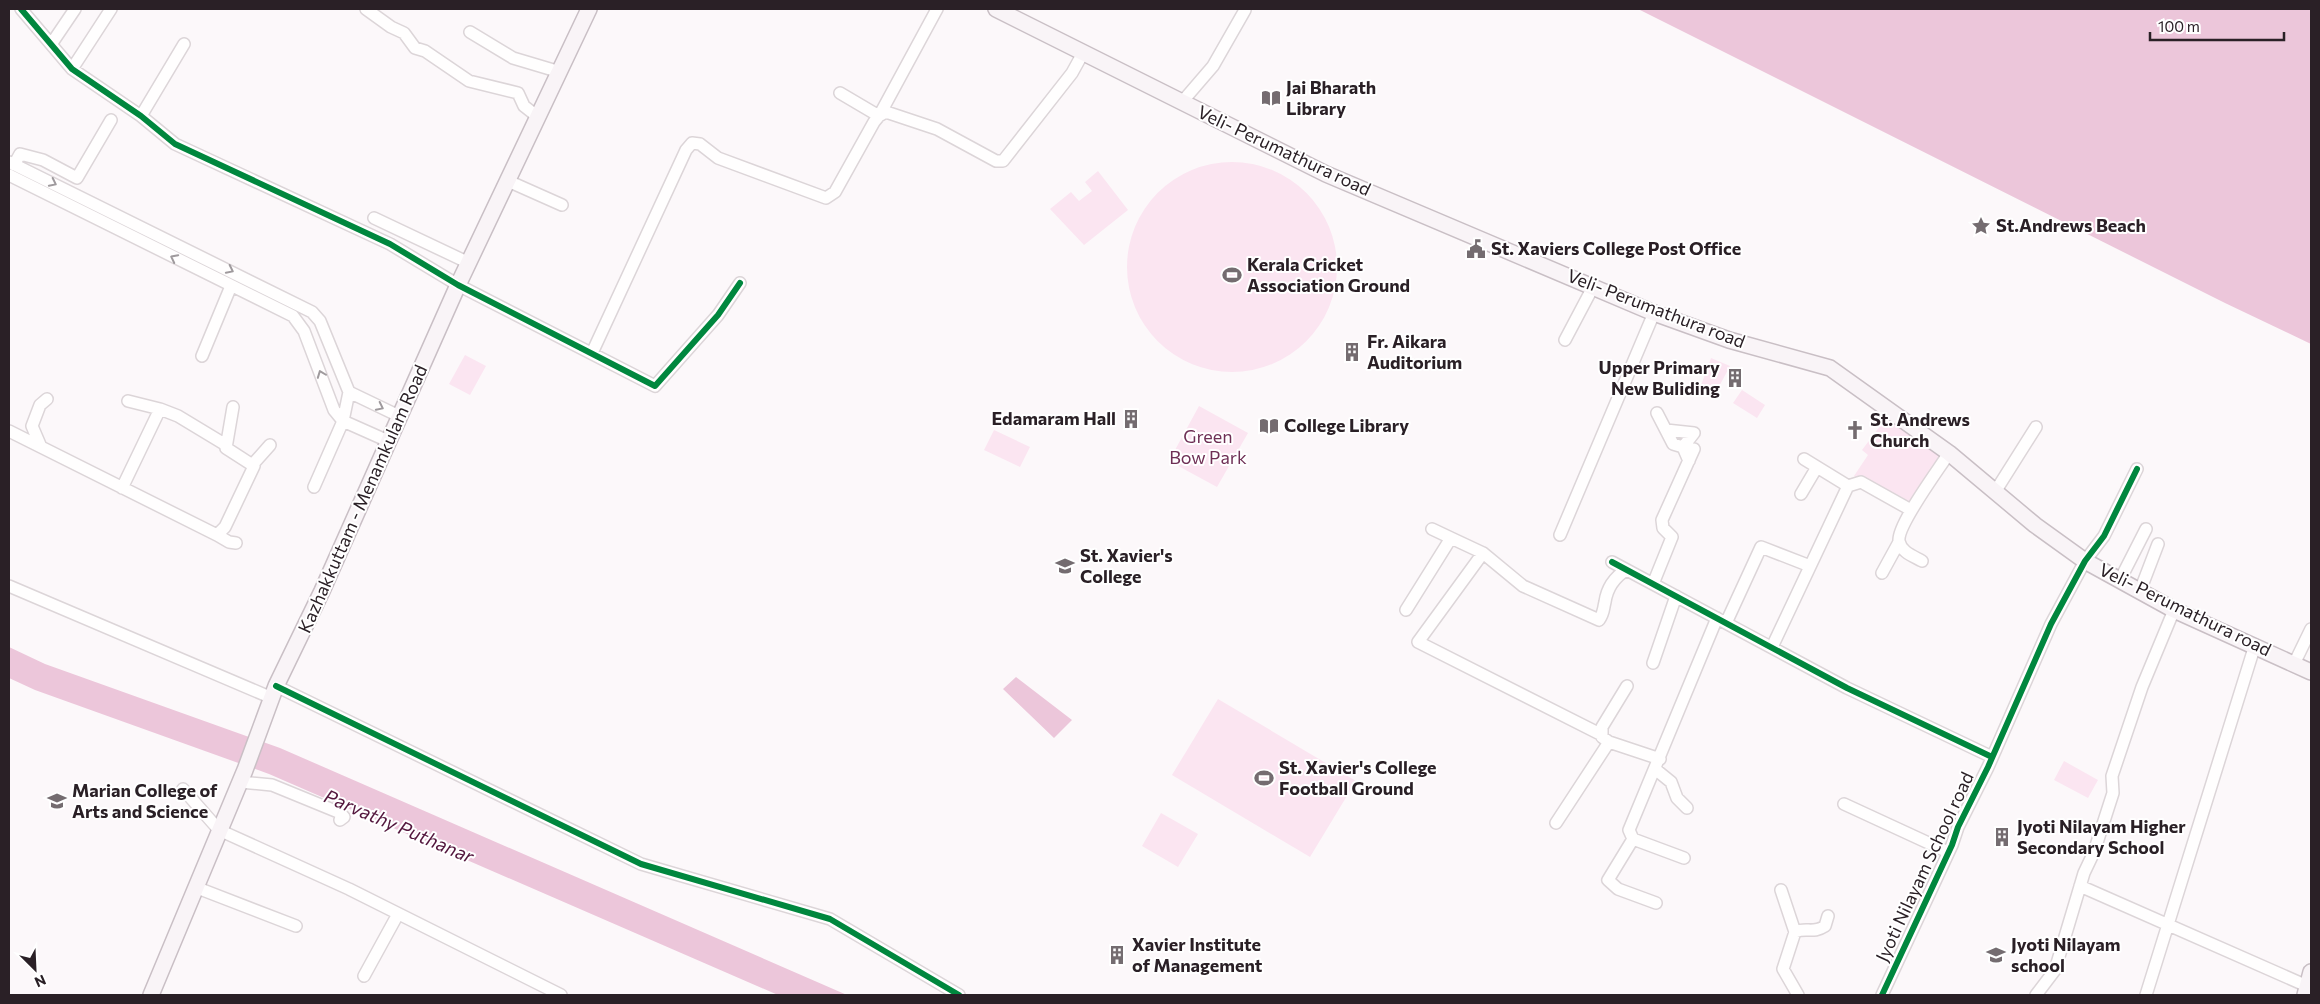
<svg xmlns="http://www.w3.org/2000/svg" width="2320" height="1004" viewBox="0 0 2320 1004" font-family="Commissioner,sans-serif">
<rect width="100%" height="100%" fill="#fcf8fa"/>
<path fill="#fbe5f1" d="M1127 267a105 105 0 1 1 210 0a105 105 0 1 1-210 0Z
M1098,171L1128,210L1084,245L1050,209L1071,192L1079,201L1092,191L1085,182Z
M465,355L486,366L470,395L449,384Z
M1711,358L1730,366L1715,394L1700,388Z
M1742,390L1765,405L1757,418L1733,403Z
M1199,406L1248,433L1217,487L1169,461Z
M1887,417L1943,457L1911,504L1903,503L1854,476L1868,455L1862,450Z
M994,430L1030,447L1020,467L984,450Z
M1218,699L1356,781L1310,857L1172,775Z
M2064,761L2098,780L2088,798L2054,780Z
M1161,813L1198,834L1178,867L1142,846Z"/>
<path fill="#ecc6da" d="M1638,9H2311V344L2225,303Z
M9,647L45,664L280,748L847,995H778L269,774L35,690L9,678Z
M1016,677L1072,720L1054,738L1003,689Z"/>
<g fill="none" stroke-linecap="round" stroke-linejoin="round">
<g stroke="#dcd5d8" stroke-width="14">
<path id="minor" d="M21,9L72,69L141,116L175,144L390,244L458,285L655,386L718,315L740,283
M366,9L391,27L404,33L415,48L425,51L469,81L518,93L524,106L538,117
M470,32L513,58L560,72
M52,43L75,9
M72,69L111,9
M840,93L879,116L937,9
M1182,102L1213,66L1245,10
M141,116L184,44
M9,162L312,312L320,321L349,392L401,417
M14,165L20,154L43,160L77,178L111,120
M9,175L293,316L304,331L334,410L343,421L388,441
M508,181L562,205
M374,218L469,263
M1565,340L1593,287
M592,353L686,150L692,143L700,144L718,158L826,198L835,192L874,122L879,116L886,112L937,129L996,161H1003L1072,73L1083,53
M202,356L231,286
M128,401L160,409
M1657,413L1673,444L1683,447L1689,461
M1666,430L1694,433L1683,447
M9,431L217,535L225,527L254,466L226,448L233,407
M41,447L32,426L40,405L47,399
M1804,459L1848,486
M253,464L270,445
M314,487L343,421L349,392
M122,488L160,409L178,416L226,445
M1995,492L2036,427
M1801,494L1817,467
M1432,529L1451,538
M217,535L229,542L236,543
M1560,535L1654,313
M1483,553L1418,642L1600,734
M1922,561C1913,556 1901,552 1899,541C1897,525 1939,469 1949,453
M1612,562L1847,688L1992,757
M1882,573L1899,542
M2120,580L2146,529
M1653,584L1672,537L1663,528L1662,520L1694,449
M9,586L272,698
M2140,591L2158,544
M1406,610L1451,538L1483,553L1523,586L1599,620C1604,613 1603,610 1605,602C1607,588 1615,577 1626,570
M1726,623L1761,547L1810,566
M1772,647L1848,486L1861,482L1911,510
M1653,663L1676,596
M2294,664L2311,629
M276,686L641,864L830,919L959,995
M1627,686L1602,727V737L1609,742L1660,759
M1655,769L1671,782L1677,798L1687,808
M240,782L272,785L338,812L344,817L340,820
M183,789L219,830L349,889L561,995
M1844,804L1948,852
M1556,823L1609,742
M1633,839L1608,880L1618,889L1656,903
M1684,858L1633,839L1629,830L1717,618
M2080,886L2307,986
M195,887L296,926
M1781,890L1795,932L1783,969L1798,995
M1795,932C1806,927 1813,934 1825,926L1828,916
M364,976L398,914
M1882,995L1952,845L1958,827L1988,767L2051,624L2085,561L2104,536L2137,469
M2036,995L2055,970L2084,873L2094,852L2113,793L2112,776L2142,687L2174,610
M2146,995L2255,645"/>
</g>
<g stroke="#c9bfc5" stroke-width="18">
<path id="major" d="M996,9L1326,174L1654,313L1729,340L1830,368L1949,453L2035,525L2085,561L2174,610L2311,672
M151,995L245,770L276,686L322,591L458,285L589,9
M2305,995L2311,972"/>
</g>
<use href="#minor" stroke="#fffefe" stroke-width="11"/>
<use href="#major" stroke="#f9f4f7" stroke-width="15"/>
<g stroke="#fff" stroke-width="9">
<path id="cycleway" d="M21,9L72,69L141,116L175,144L390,244L458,285L655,386L718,315L740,283
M1612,562L1847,688L1992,757
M276,686L641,864L830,919L959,995
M1882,995L1952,845L1958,827L1988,767L2051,624L2085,561L2104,536L2137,469"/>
</g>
<use href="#cycleway" stroke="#00873e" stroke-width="6"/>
</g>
<defs><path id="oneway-chevron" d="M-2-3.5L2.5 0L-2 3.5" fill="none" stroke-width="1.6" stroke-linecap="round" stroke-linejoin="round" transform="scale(1.25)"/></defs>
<g stroke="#9f9a9d">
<use href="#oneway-chevron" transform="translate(53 183) rotate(26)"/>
<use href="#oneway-chevron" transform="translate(174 258) rotate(-153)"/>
<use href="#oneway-chevron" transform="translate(230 270) rotate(26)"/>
<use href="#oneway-chevron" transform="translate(321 374) rotate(-111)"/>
<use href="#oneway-chevron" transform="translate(380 407) rotate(26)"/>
</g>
<defs>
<g id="library-bare" transform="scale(1.5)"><path d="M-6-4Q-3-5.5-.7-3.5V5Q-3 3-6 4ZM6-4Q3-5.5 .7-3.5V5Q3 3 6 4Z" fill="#746c70" stroke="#fff" stroke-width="2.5" paint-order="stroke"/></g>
<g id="sight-bare" transform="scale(1.5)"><path d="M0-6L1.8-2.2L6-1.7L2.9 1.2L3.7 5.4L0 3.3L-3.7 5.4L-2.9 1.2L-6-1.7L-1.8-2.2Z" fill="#746c70" stroke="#fff" stroke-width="2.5" paint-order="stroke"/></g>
<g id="civic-bare" transform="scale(1.5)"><path d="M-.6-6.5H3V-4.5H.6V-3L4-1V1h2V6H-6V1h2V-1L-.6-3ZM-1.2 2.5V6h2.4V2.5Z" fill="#746c70" stroke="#fff" stroke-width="2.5" paint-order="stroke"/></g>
<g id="stadium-bare" transform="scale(1.5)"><path d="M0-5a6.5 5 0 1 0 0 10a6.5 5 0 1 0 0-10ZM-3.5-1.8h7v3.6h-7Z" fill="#746c70" stroke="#fff" stroke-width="2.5" paint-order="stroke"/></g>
<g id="building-bare" transform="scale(1.5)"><path d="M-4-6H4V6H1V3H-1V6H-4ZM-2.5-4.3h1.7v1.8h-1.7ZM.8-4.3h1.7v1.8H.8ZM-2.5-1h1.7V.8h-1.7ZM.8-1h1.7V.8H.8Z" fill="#746c70" stroke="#fff" stroke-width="2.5" paint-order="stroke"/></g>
<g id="church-bare" transform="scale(1.5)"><path d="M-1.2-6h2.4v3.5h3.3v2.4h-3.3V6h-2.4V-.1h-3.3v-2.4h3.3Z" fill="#746c70" stroke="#fff" stroke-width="2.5" paint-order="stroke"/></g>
<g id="university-bare" transform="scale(1.5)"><path d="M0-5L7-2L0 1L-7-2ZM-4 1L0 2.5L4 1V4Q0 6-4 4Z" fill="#746c70" stroke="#fff" stroke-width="2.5" paint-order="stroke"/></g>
<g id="school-bare" transform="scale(1.5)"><path d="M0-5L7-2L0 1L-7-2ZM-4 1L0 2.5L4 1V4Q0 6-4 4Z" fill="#746c70" stroke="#fff" stroke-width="2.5" paint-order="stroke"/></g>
</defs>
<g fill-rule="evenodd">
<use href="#library-bare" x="1271" y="98"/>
<use href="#sight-bare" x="1981" y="226"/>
<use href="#civic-bare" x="1476" y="249"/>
<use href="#stadium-bare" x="1232" y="275"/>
<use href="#building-bare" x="1352" y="352"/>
<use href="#building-bare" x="1735" y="378"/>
<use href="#building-bare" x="1131" y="419"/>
<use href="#library-bare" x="1269" y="426"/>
<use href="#church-bare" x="1855" y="430"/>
<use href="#university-bare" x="1065" y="566"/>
<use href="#stadium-bare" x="1264" y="778"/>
<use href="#university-bare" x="57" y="801"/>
<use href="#building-bare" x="2002" y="837"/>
<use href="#building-bare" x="1117" y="955"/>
<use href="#school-bare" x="1996" y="955"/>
</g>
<g text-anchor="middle" stroke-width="4" stroke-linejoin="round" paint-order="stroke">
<g font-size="18" font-weight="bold" fill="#2a2026" stroke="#fff" text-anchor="start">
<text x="1286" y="94">Jai Bharath<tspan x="1286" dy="21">Library</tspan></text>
<text x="1996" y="232">St.Andrews Beach</text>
<text x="1491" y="255">St. Xaviers College Post Office</text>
<text x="1247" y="271">Kerala Cricket<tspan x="1247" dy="21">Association Ground</tspan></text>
<text x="1367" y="348">Fr. Aikara<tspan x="1367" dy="21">Auditorium</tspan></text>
<text x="1720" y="374" text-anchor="end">Upper Primary<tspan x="1720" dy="21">New Buliding</tspan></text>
<text x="1116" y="425" text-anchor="end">Edamaram Hall</text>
<text x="1870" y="426">St. Andrews<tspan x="1870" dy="21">Church</tspan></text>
<text x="1284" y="432">College Library</text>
<text x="1080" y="562">St. Xavier's<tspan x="1080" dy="21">College</tspan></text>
<text x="1279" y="774">St. Xavier's College<tspan x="1279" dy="21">Football Ground</tspan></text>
<text x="72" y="797">Marian College of<tspan x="72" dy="21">Arts and Science</tspan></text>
<text x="2017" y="833">Jyoti Nilayam Higher<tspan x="2017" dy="21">Secondary School</tspan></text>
<text x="1132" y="951">Xavier Institute<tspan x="1132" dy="21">of Management</tspan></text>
<text x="2011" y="951">Jyoti Nilayam<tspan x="2011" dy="21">school</tspan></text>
</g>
<g font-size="18" fill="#2a2026" stroke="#fff">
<text transform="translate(1284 151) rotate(25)" y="6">Veli- Perumathura road</text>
<text transform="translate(1656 309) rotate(21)" y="6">Veli- Perumathura road</text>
<text transform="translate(363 499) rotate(-66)" y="6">Kazhakkuttam - Menamkulam Road</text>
<text transform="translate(2185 610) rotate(26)" y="6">Veli- Perumathura road</text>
<text transform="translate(1925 867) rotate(-65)" y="6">Jyoti Nilayam School road</text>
</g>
<g font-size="18" fill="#6e2f55" stroke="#fff">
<text x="1208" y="443">Green<tspan x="1208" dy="21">Bow Park</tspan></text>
</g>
<g font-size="19" font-style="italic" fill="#53163d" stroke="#fff">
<text transform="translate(399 826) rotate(23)" y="7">Parvathy Puthanar</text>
</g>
</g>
<rect width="2320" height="1004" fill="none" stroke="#2a2026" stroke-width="20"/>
<g transform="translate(35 969) rotate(156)" stroke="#ffffff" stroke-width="4" paint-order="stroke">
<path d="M0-4L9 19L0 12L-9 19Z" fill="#2a2026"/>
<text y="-8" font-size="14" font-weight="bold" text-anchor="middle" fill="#2a2026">N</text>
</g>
<path d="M2150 32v8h134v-8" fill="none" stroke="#2a2026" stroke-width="2.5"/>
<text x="2158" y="32" font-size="15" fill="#2a2026" stroke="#ffffff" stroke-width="4" paint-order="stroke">100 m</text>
</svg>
